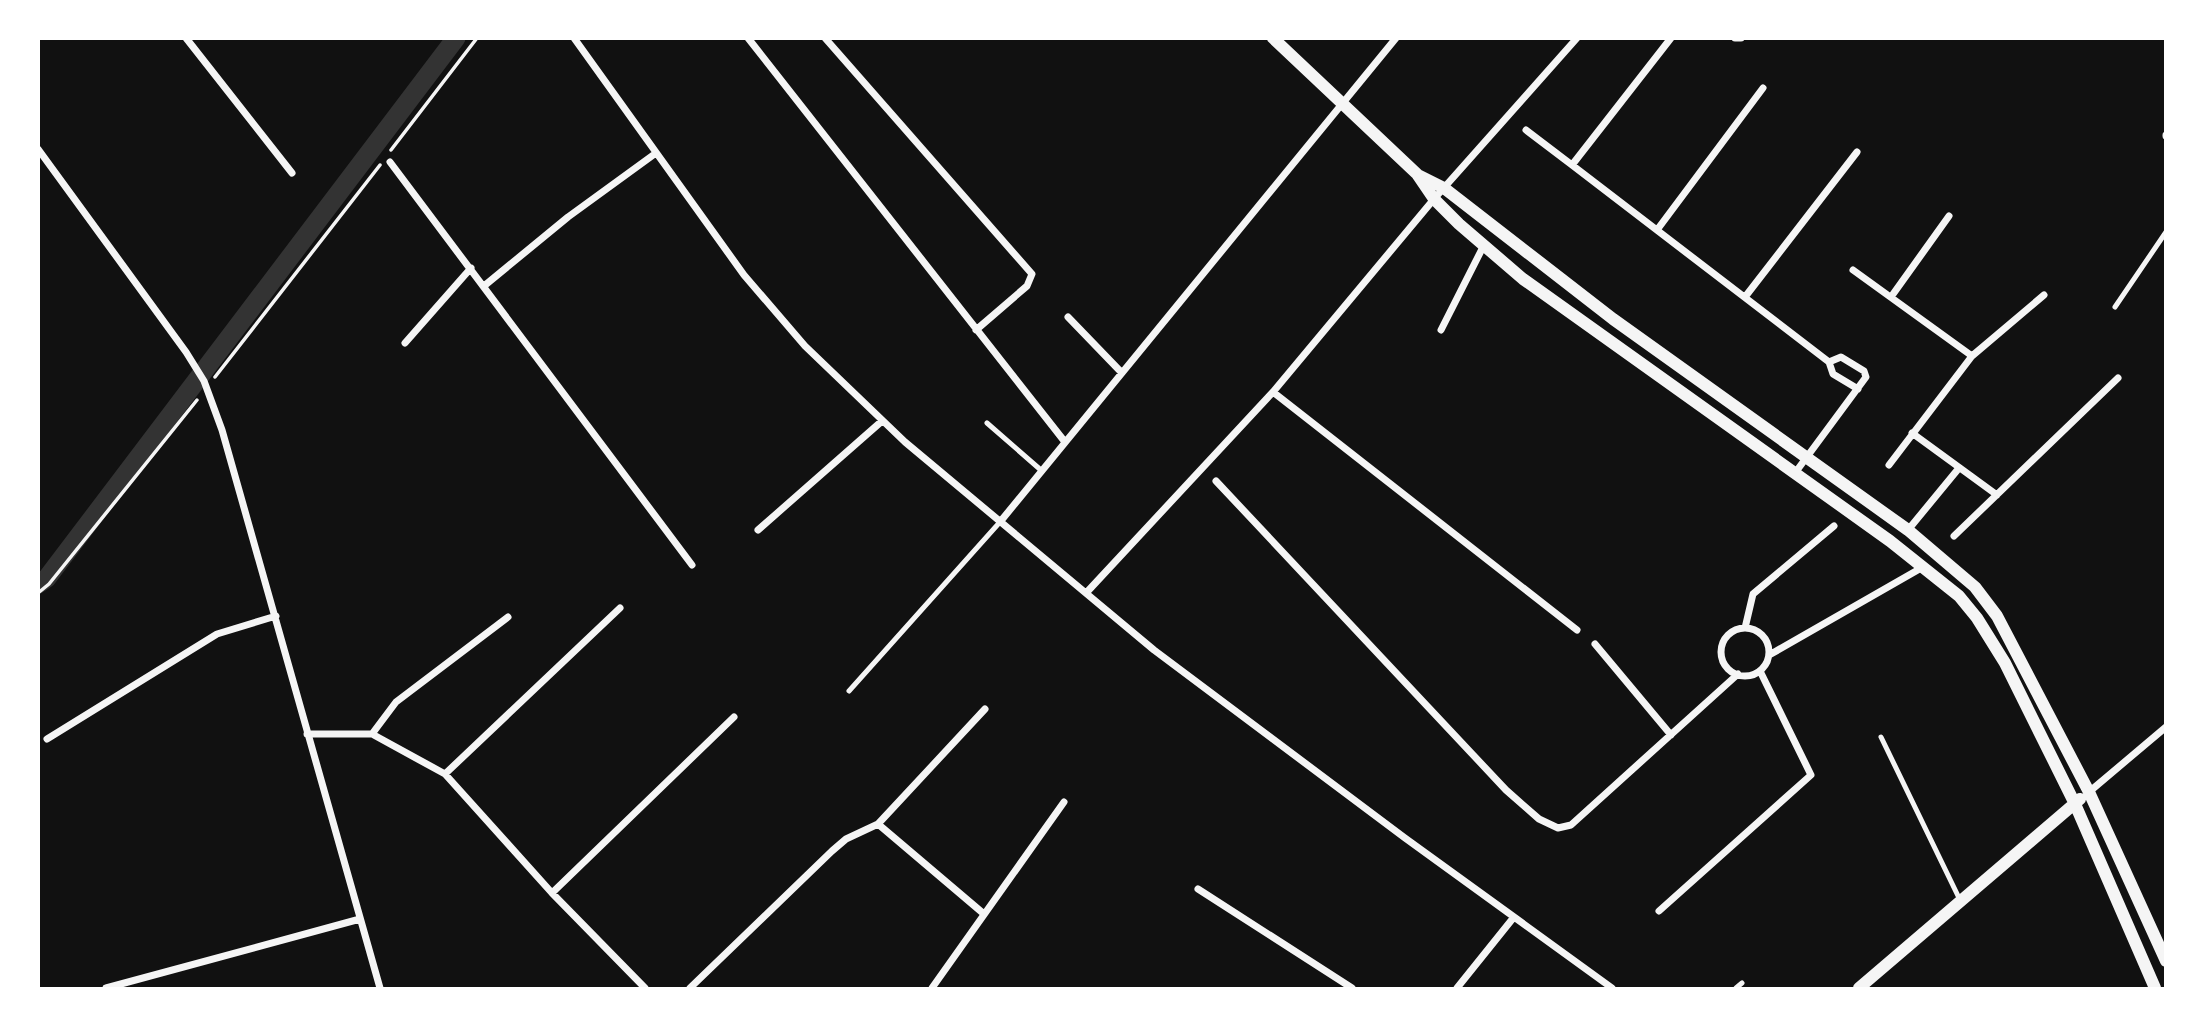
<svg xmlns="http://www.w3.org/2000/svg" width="2204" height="1027" viewBox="0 0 2204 1027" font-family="'Fira Sans Condensed',sans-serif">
<rect width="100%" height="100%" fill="#111"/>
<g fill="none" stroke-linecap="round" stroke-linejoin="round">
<path stroke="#333" stroke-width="19" d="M38,584L47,578L456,38"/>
<path stroke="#f5f5f5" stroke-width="3.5" d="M391,150L477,38
M215,377L380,165
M38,593L49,584L197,400"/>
<path stroke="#f5f5f5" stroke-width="5" d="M2115,307L2166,232
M987,423L1042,471
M849,691L1000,522
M1881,737L1961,902
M1736,988L1742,983"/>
<path stroke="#f5f5f5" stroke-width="7" d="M186,38L292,173
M574,38L744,275L805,346L905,442L1154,650L1405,838L1612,988
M748,38L1065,442
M825,38L1032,274L1027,286L976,330
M1735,38H1741
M1526,130L1572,165L1671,38
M2166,135V136
M38,149L186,352L204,381L222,430L380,988
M390,162L692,565
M1572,165L1829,362L1833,374L1858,389
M1657,230L1763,88
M1853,270L1972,356
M484,286L568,217L656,153
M1745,297L1857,152
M1891,297L1949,216
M1068,317L1122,373
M1441,330L1484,245
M405,343L471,268
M1273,392L1577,630
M1912,433L1997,495
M1889,465L1972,356L2044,295
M1795,473L1866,377L1864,371L1841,357L1829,362
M1216,481L1506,790L1539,819L1558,828L1571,825L1738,674
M1000,522L1396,38
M758,530L882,421
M1908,530L1959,468
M1954,536L2118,378
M1087,592L1273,392L1434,199L1577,38
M1721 652a24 24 0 1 1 48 0a24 24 0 1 1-48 0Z
M1745,628L1753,594L1834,526
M1595,644L1671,735
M1771,654L1923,567
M307,734H372L445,774L552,893L645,988
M372,734L396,702L508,617
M47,739L217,634L276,616
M445,774L620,608
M2089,792L2166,727
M878,824L984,914
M1198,889L1352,988
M552,893L734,717
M1659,911L1811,775L1760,671
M106,988L360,919
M690,988L832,851L846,839L878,824L985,709
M932,988L1064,802
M1457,988L1514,917"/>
<path stroke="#f5f5f5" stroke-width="12" d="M1273,38L1417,174L1434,199L1459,224L1523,279L1890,541L1959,596L1977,618L2005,663L2075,804L2155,988
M1418,175L1444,188L1613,319L1908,530L1975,587L1997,616L2089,792L2166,961
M1859,988L2080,799"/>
</g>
<rect width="2204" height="1027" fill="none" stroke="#ffffff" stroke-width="80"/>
</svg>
